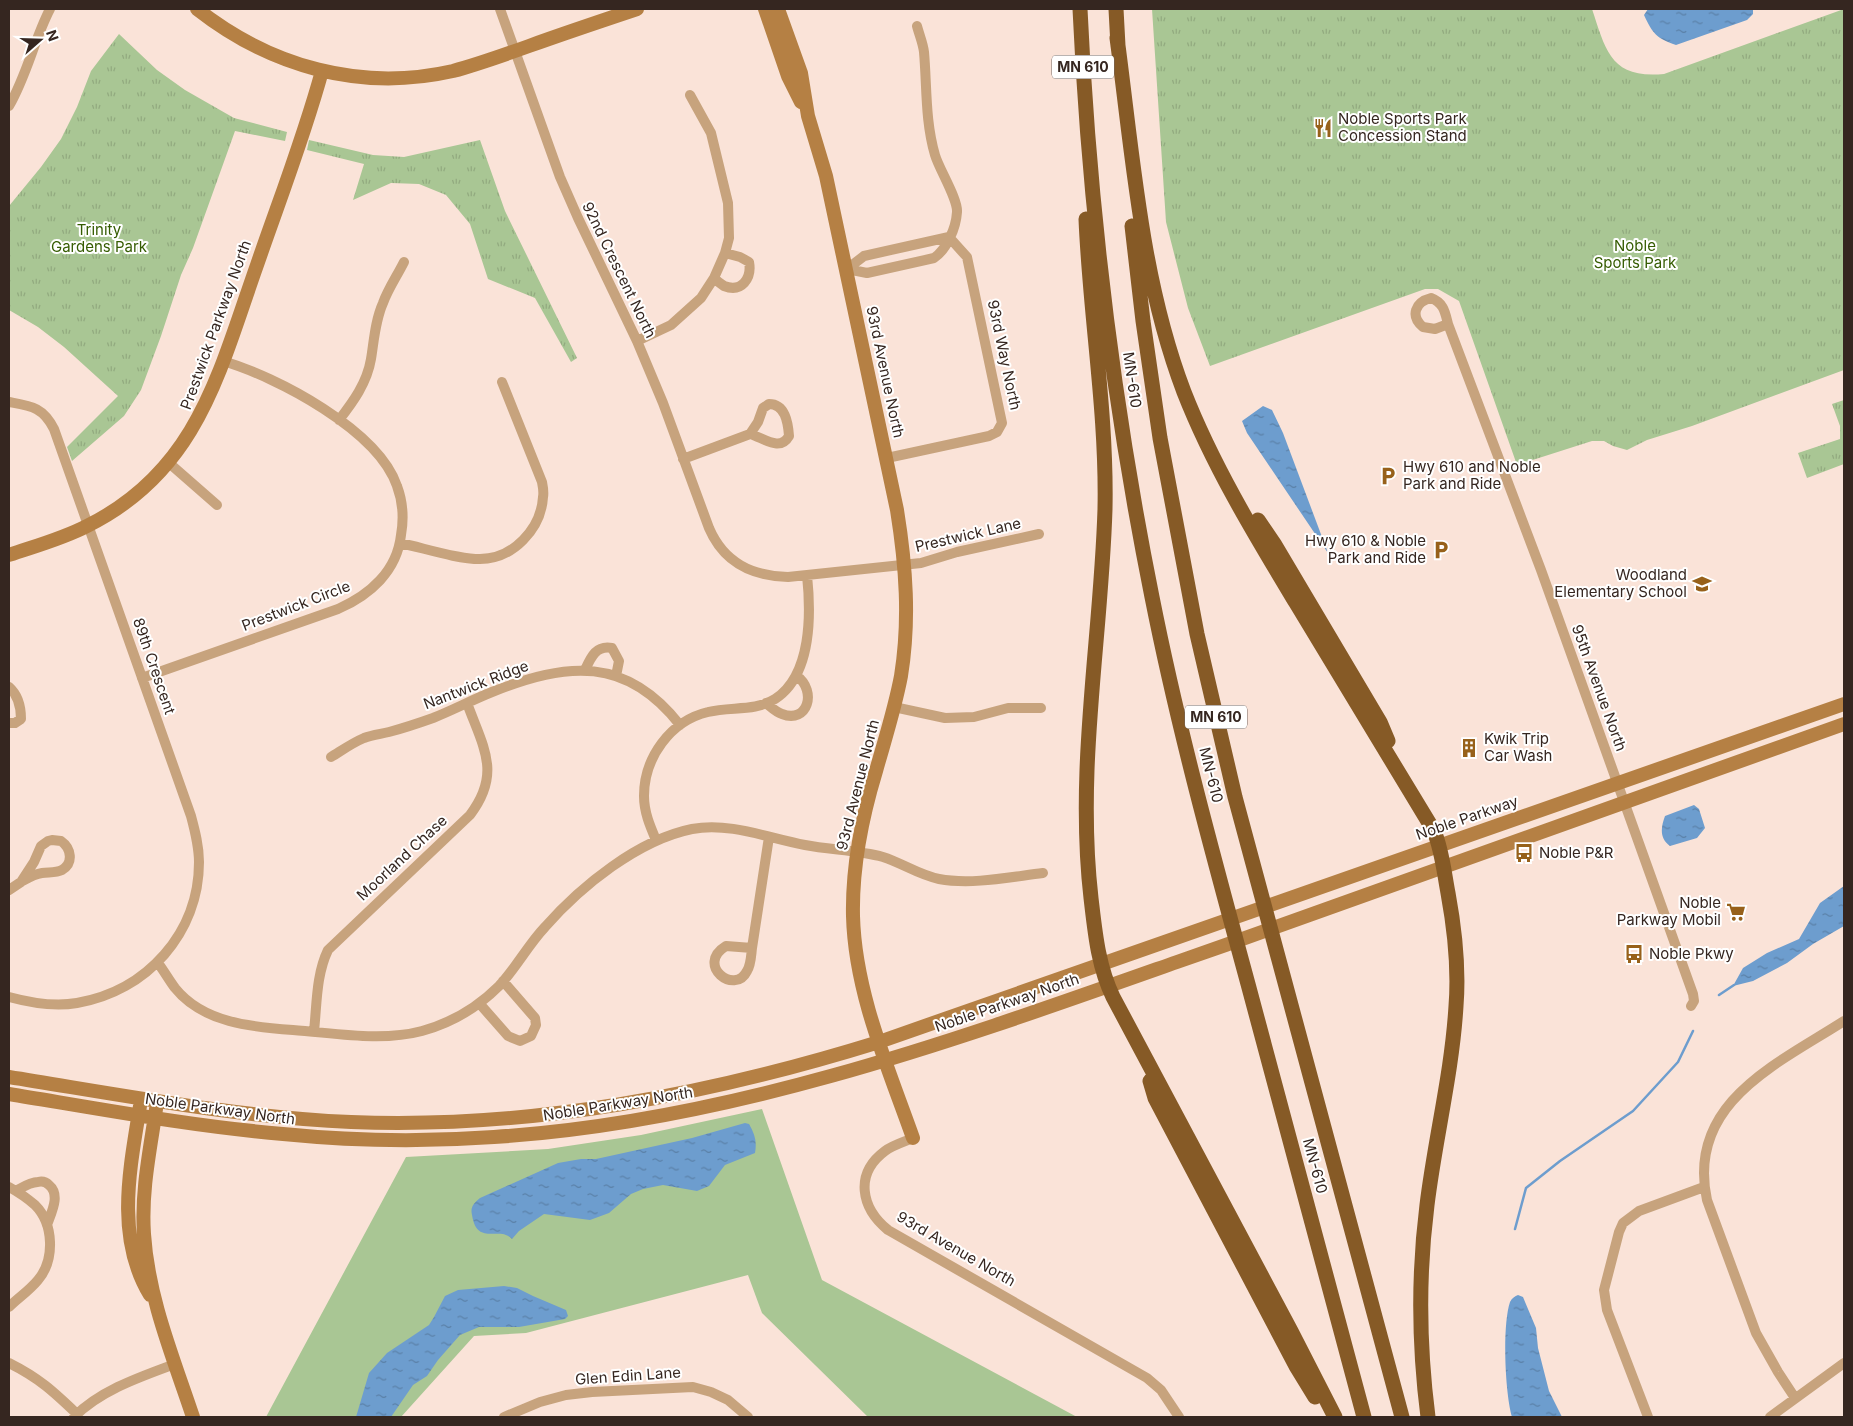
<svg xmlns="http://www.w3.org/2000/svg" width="1853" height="1426" viewBox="0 0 1853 1426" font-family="Inter,sans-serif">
<defs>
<pattern id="park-tufts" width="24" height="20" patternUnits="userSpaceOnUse" patternTransform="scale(1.25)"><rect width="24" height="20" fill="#a9c694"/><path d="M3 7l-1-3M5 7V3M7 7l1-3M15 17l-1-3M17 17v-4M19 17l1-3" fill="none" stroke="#92aa7f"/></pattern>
<pattern id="water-ripples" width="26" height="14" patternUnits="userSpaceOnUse" patternTransform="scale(1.25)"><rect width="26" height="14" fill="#6d9dce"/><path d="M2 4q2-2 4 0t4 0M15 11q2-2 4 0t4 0" fill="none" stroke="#5a80a7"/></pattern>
</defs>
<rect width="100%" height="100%" fill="#fae3d8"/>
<path fill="#a9c694" d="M762,1109L822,1280L1077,1417H868L762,1313L748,1275L526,1333L474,1336L401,1417H266L406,1157L548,1149L641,1135Z"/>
<path fill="url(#park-tufts)" d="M1152,9H1592C1606,51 1611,79 1664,74L1844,9V370L1692,426L1647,440L1627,450L1613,446L1604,441H1592L1517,465L1459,301L1438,289H1425L1210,366L1188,308L1166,222Z
M119,34L157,70L185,90L234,118L287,132L285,141L235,131L193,248L181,275L161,336L141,390L124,416L72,461L67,447L118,396L64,347L38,327L9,310V206L41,167L61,139L77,107L91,71Z
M309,140L373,155L404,157L480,140L505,211L577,358L571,362L535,298L488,279L470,224L446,195L419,184L391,183L353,200L364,164L307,150Z
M1844,400V464L1807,478L1798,453L1840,439V426L1832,404Z"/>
<path fill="url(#water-ripples)" d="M1648,9H1753V14L1747,20L1676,45C1656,38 1653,34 1644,15Z
M1263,406L1272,410L1283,433L1328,553L1247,433L1242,421Z
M1694,805L1699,809L1705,828L1697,838L1670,846C1659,838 1661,827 1665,816Z
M1844,886V926L1813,944L1787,963L1753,981L1733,986L1743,968L1767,953L1799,939L1820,903Z
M745,1123L749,1124C755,1134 757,1142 755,1153L725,1165L709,1186L697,1191L663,1185L643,1189L631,1194L609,1213L590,1220L544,1214L519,1231L512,1239C500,1225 477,1247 472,1215C470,1207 474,1203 480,1198L558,1163L581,1159H596L692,1138Z
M504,1286L517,1288L533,1296L566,1310L568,1316L565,1319L519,1327H479L460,1335L438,1360L427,1376L413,1385L391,1417H356L369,1373L387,1353L429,1325L434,1317L445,1296L458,1290Z
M1518,1295L1523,1297L1536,1328L1538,1348L1549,1391L1562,1417H1512C1505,1393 1502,1326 1510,1302C1512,1298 1515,1296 1518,1295Z"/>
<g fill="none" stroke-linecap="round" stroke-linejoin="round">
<path stroke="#6d9dce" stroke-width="2.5" d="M1719,995L1734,985
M1515,1229L1526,1188L1560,1161L1633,1111L1678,1062L1693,1031"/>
<path stroke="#c7a37d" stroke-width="10" d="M500,9L560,177L578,218L637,341L663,403L709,528C724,563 752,576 788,577L921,563L957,552L1039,534
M9,106C27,75 34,40 50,9
M847,269L867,273L934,258C947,249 956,228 957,212C958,199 939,169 935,155C925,121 927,86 924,52C923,43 919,34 917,26
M847,269L864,256L949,237
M714,278C717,281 721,284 724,286C742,293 752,278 749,262L740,257L725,253
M1448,324L1435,329L1423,327C1410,316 1415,302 1431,298C1444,303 1445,312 1448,324L1541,570L1693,994L1694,1001L1691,1006
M637,341L671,325L701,298L714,278L725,253L729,238L728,203L711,133L690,95
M9,402C31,406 43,407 54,429L191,816C195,831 199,846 199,862C199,933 147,991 77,1003C54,1007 31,1003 9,997
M769,404C785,404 788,422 789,436C780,452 764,438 750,434L758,422L763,408Z
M339,420C353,402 367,383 371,359C374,341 375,321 383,303C388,289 397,276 404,262
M887,458L989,436L997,432L1002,423L967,257L949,237
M683,459L750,434
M169,463L217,505
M400,543C424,548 456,559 480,559C513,559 541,529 543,497C544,492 543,487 542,482L502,382
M585,670C591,657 596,645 612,648L619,661L616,676
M142,678L338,609C370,595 397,571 401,535C404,518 403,502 397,486C378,430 277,377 223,361
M9,687C18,695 21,708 21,719L15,723H9
M766,703C771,707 776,712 782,714C808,724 817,691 797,676
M894,707L945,718L974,717L1008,708H1041
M331,757C341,751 352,743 364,738C372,735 381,734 389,732C404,728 419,723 433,718C453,710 472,700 492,692C567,662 626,656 680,725
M52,840L61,841C71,848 74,863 62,870C56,873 49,872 42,873C34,874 28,878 21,882L34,862L41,846L48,841Z
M656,840C650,826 644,812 644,796C644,758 670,721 708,712C731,706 754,712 775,699C812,675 811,613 807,575
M9,890L21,882
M726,946L752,948C751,956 751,965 747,971C735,996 695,965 726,946Z
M752,948L769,837
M158,963C164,971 169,980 175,988C203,1023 252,1027 293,1030C335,1033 381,1042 422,1031C451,1023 478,1007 499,986C516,968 528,945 545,927C581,886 638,840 692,829C730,822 768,838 805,845C831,850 858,850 883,857C902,863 919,875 939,879C972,885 1010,877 1043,873
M479,1003L508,1036L520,1041L531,1036L536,1025L535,1018L503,981
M314,1031C317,1004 316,975 328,950L470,815C502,773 483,747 467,703
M913,1138C904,1142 893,1145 885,1151C854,1174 861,1208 888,1230L1147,1378L1161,1390L1179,1417
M9,1187C18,1192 27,1198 35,1205C54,1224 55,1260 38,1280C29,1291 18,1298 9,1307
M16,1191C23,1187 30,1182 38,1182C42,1181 46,1182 49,1185C61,1195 51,1213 47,1225
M9,1363C39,1378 53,1391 77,1414
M1795,1398L1778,1372L1756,1333L1707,1200C1686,1103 1777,1064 1844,1021
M74,1417C101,1390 140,1377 175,1364
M504,1417L540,1402L566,1395L592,1392L693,1387L711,1392L728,1400L748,1417
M1648,1417L1607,1310L1604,1290L1619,1232L1623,1223L1639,1211L1704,1187
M1770,1417L1844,1363"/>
<path stroke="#b58044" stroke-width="14" d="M197,9C271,67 361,92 453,71C479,64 504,55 529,46C565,33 601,21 637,9
M765,9L788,76L801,102
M778,9L801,73L808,116L826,176L897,510C906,566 910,620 901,676C895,708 885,739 876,771C862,817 852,868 853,916C855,993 888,1067 913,1138
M9,555C35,546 62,539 87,526C198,471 219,372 257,265C279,201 304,137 322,71
M9,1077C122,1095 236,1117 351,1122C532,1129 708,1095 879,1042L1844,704
M9,1094C100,1109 191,1126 283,1134C353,1141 424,1142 494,1137C730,1122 956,1040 1177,962C1400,884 1622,803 1844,724
M140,1106C130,1168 115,1237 150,1295
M156,1109C150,1150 141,1192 144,1234C148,1297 173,1357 193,1417"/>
<path stroke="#865a26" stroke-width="15" d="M1080,9C1089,206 1113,403 1152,597C1178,728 1213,855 1248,984C1287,1128 1325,1273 1364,1417
M1116,9L1118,46
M1117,38C1133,157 1141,279 1184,392C1213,466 1255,535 1296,603C1342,679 1388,755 1434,831C1442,850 1444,872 1448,893C1455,931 1459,968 1456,1006C1452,1073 1435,1139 1427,1205C1418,1276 1419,1347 1428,1417
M1086,219C1090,316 1107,412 1105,509C1101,640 1076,767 1091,898C1095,932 1098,966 1113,997L1291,1331L1335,1417
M1132,226L1143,321L1160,438L1197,634L1235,797L1402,1417
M1258,520L1275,545L1380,722L1388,741
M1150,1081L1155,1098L1296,1366L1315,1397"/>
</g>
<defs>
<g id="restaurant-bare" transform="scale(1.5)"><path d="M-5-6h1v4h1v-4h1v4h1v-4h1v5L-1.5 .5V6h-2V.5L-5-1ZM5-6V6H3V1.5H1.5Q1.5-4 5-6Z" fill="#97611a" stroke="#fff" stroke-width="2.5" paint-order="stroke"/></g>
<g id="parking-bare" transform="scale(1.5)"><path d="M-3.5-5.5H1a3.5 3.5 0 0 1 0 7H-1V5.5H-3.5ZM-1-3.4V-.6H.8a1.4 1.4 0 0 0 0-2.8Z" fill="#97611a" stroke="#fff" stroke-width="2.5" paint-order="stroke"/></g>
<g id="school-bare" transform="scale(1.5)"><path d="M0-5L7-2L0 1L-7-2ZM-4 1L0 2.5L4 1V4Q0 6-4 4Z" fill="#97611a" stroke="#fff" stroke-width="2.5" paint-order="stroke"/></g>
<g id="building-bare" transform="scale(1.5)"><path d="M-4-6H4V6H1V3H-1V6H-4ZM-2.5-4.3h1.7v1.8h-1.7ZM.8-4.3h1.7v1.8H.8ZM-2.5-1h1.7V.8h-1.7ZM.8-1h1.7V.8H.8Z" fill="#97611a" stroke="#fff" stroke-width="2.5" paint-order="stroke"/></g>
<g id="bus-bare" transform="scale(1.5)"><path d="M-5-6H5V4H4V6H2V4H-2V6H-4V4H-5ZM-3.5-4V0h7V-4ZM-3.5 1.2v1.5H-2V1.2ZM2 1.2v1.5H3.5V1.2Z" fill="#97611a" stroke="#fff" stroke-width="2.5" paint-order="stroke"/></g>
<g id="supermarket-bare" transform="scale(1.5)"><path d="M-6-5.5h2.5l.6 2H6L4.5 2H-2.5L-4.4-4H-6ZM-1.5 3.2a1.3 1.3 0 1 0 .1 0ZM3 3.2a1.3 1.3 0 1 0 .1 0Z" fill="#97611a" stroke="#fff" stroke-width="2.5" paint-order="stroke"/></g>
</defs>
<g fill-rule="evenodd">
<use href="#restaurant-bare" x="1323" y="128"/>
<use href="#parking-bare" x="1388" y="476"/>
<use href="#parking-bare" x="1441" y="550"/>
<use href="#school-bare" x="1702" y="584"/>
<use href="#building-bare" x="1469" y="748"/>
<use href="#bus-bare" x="1524" y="853"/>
<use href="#supermarket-bare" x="1736" y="912"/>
<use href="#bus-bare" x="1634" y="954"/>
</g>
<g text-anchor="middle" stroke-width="4" stroke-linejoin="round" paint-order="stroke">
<g fill="#fff" stroke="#726763" stroke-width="1">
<rect x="1052" y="55.5" width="62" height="23" rx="4"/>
<rect x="1185" y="705.5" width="62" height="23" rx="4"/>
</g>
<g font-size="14" font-weight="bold" fill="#352620">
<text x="1083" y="72">MN 610</text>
<text x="1216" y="722">MN 610</text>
</g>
<g font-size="15" fill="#352620" stroke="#fff" text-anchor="start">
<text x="1338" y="124">Noble Sports Park<tspan x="1338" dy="17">Concession Stand</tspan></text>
<text x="1403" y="472">Hwy 610 and Noble<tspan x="1403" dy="17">Park and Ride</tspan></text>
<text x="1426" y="546" text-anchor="end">Hwy 610 &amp; Noble<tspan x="1426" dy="17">Park and Ride</tspan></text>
<text x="1687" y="580" text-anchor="end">Woodland<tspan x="1687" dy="17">Elementary School</tspan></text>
<text x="1484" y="744">Kwik Trip<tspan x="1484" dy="17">Car Wash</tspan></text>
<text x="1539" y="858">Noble P&amp;R</text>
<text x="1721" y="908" text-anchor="end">Noble<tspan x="1721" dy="17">Parkway Mobil</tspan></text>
<text x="1649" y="959">Noble Pkwy</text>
</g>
<g font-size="15" fill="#355c02" stroke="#fff">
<text x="99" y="235">Trinity<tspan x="99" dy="17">Gardens Park</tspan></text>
<text x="1635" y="251">Noble<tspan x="1635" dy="17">Sports Park</tspan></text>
</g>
<g font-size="15" fill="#352620" stroke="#fff">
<text transform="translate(619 270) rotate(64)" y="5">92nd Crescent North</text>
<text transform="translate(216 325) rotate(-70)" y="5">Prestwick Parkway North</text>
<text transform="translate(1004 355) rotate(78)" y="5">93rd Way North</text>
<text transform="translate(885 372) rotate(78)" y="5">93rd Avenue North</text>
<text transform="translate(1132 380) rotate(82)" y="5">MN-610</text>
<text transform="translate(968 535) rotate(-13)" y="5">Prestwick Lane</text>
<text transform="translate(296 606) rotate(-21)" y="5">Prestwick Circle</text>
<text transform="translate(154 666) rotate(71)" y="5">89th Crescent</text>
<text transform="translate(476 685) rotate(-21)" y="5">Nantwick Ridge</text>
<text transform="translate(1599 688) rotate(70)" y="5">95th Avenue North</text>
<text transform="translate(1211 775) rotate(76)" y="5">MN-610</text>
<text transform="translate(858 785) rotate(-76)" y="5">93rd Avenue North</text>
<text transform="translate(1467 818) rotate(-19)" y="5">Noble Parkway</text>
<text transform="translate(402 858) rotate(-43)" y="5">Moorland Chase</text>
<text transform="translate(1007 1003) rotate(-19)" y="5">Noble Parkway North</text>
<text transform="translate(618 1104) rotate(-9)" y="5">Noble Parkway North</text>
<text transform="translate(220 1109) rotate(8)" y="5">Noble Parkway North</text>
<text transform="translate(1315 1166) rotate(75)" y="5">MN-610</text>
<text transform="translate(956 1249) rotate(30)" y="5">93rd Avenue North</text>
<text transform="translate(628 1376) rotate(-4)" y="5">Glen Edin Lane</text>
</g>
</g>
<rect width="1853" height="1426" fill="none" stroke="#352620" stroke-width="20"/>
<g transform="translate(40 40) rotate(70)" stroke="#ffffff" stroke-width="4" paint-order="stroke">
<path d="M0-4L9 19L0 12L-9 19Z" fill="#352620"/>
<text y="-8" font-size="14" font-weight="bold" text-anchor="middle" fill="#352620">N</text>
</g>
</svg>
